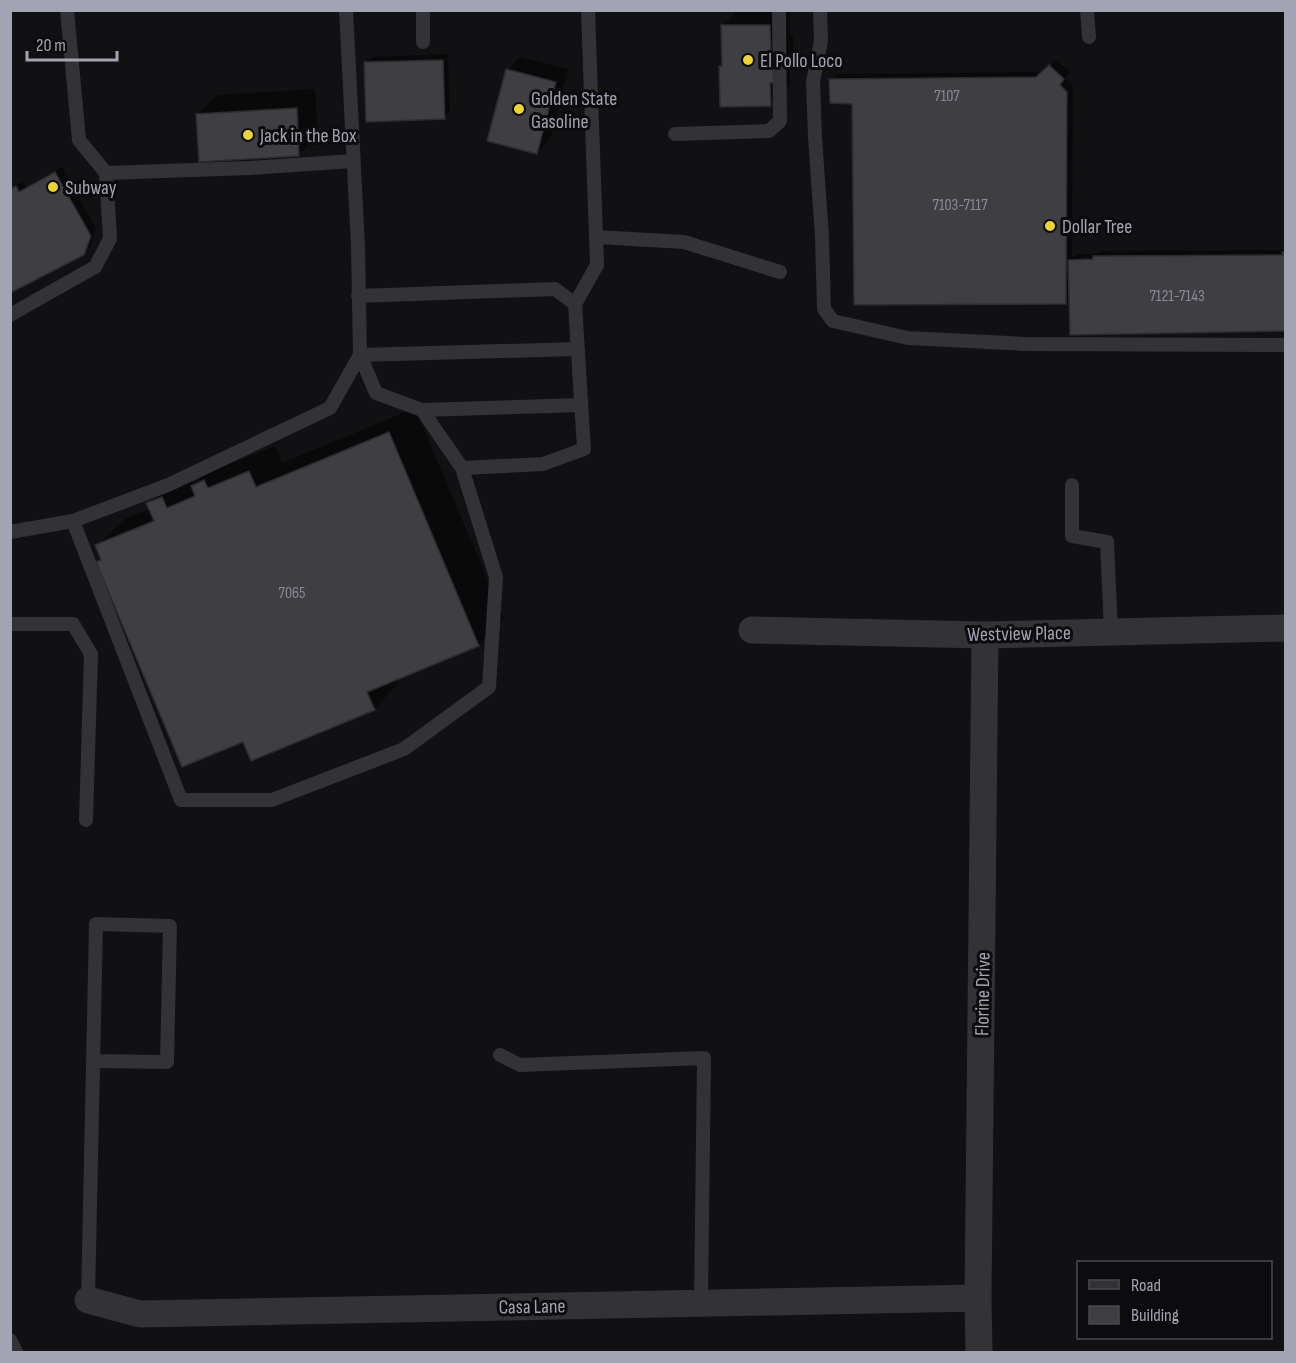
<svg xmlns="http://www.w3.org/2000/svg" width="1296" height="1363" viewBox="0 0 1296 1363" font-family="'Sofia Sans Condensed',sans-serif">
<rect width="100%" height="100%" fill="#111113"/>
<path fill="#0007" d="M738,10H789L790,36H793L794,62L789,66L790,85L770,105L720,67L723,64V26Z
M448,54L450,112L444,118L366,63L372,57Z
M520,57L568,69L550,139L537,152L508,70Z
M1056,60L1070,72L1065,78L1073,86L1072,258L1076,254H1098L1101,251L1286,250V330L1070,297L1066,302L831,80L837,74L1044,72Z
M315,89L318,135L299,155L197,115L217,95Z
M62,167L96,229L90,247L83,253L10,291V188L23,181L26,187Z
M415,408L504,619L478,645L397,678L399,683L374,709L243,740L98,562L102,558L97,546L123,520L150,509L148,504L174,478L188,472L192,483L198,481L218,461L230,455L233,463L275,446L282,463Z"/>
<path fill="#3e3e43" stroke="#2c2b2f" stroke-width="1.5" d="M721,25H770L771,55H774L775,83H770L771,106L720,107L719,66H722Z
M443,60L445,119L366,122L364,62Z
M1049,65L1064,79L1060,85L1067,92L1066,304L854,305L852,104L830,103L829,79L1036,77Z
M506,69L556,82L537,154L487,141Z
M297,108L299,156L199,162L196,114Z
M55,172L91,236L84,255L10,293V189L16,186L19,192Z
M1282,252H1286V331L1070,335L1068,260L1093,259V256L1283,255Z
M389,432L479,646L367,692L375,710L251,761L243,742L182,767L96,562L101,560L95,545L154,521L146,503L162,497L167,508L195,496L191,486L204,480L208,488L249,471L256,487Z"/>
<g fill="none" stroke-linecap="round" stroke-linejoin="round">
<path stroke="#323237" stroke-width="14" d="M346,10L358,246L360,355L376,393L422,410L462,468L543,464L584,449L575,304L597,265L588,10
M423,10V42
M820,10L821,41L813,82L815,137L822,237L824,309L833,321L908,338L1026,344L1286,345
M1087,10L1089,37
M675,134L769,131L780,121L779,10
M106,173L250,168L353,161
M597,237L684,242L780,272
M358,296L555,289L575,304
M10,315L95,267L110,239L106,173L79,140L67,10
M422,410L581,405
M1072,485V536L1107,542L1111,632
M73,521L181,800H272L404,749L489,687L496,577L462,468
M10,532L73,521L168,485L330,408L360,355L578,349
M10,624H73L91,654L86,820
M500,1055L520,1065L704,1058L701,1302
M88,1300L96,924L170,926L167,1062L93,1061
M10,1340L16,1352"/>
<path stroke="#323237" stroke-width="27" d="M752,630L985,635L1286,628
M88,1300L140,1314L978,1298
M979,1352L978,1298L985,635"/>
</g>
<g fill="#edd42f" stroke="#0c0c0e" stroke-width="2">
<circle cx="748" cy="60" r="6"/>
<circle cx="519" cy="109" r="6"/>
<circle cx="248" cy="135" r="6"/>
<circle cx="53" cy="187" r="6"/>
<circle cx="1050" cy="226" r="6"/>
</g>
<g text-anchor="middle" stroke-width="6" stroke-linejoin="round" paint-order="stroke">
<g font-size="16" fill="#8a8a97">
<text x="947" y="101">7107</text>
<text x="960" y="210">7103-7117</text>
<text x="1177" y="301">7121-7143</text>
<text x="292" y="598">7065</text>
</g>
<g font-size="20" fill="#a3a4b3" stroke="#0c0c0e" text-anchor="start">
<text x="760" y="67">El Pollo Loco</text>
<text x="531" y="105">Golden State<tspan x="531" dy="23">Gasoline</tspan></text>
<text x="260" y="142">Jack in the Box</text>
<text x="65" y="194">Subway</text>
<text x="1062" y="233">Dollar Tree</text>
</g>
<g font-size="20" fill="#a3a4b3" stroke="#0c0c0e">
<text transform="translate(1019 633) rotate(-1)" y="7">Westview Place</text>
<text transform="translate(982 994) rotate(-89)" y="7">Florine Drive</text>
<text transform="translate(532 1306) rotate(-1)" y="7">Casa Lane</text>
</g>
</g>
<rect width="1296" height="1363" fill="none" stroke="#a3a4b3" stroke-width="24"/>
<rect x="1077" y="1261" width="195" height="78" fill="#0c0c0e" stroke="#484950" stroke-width="1.5"/>
<rect x="1089" y="1280" width="30" height="9" fill="#323237" stroke="#484950" stroke-width="1.5"/>
<text x="1131" y="1291" font-size="18" fill="#a3a4b3">Road</text>
<rect x="1089" y="1306" width="30" height="18" fill="#3e3e43" stroke="#484950" stroke-width="1.5"/>
<text x="1131" y="1321" font-size="18" fill="#a3a4b3">Building</text>
<path d="M27 51v9h90v-9" fill="none" stroke="#a3a4b3" stroke-width="3"/>
<text x="36" y="51" font-size="18" fill="#a3a4b3" stroke="#0c0c0e" stroke-width="4.5" paint-order="stroke">20 m</text>
</svg>
